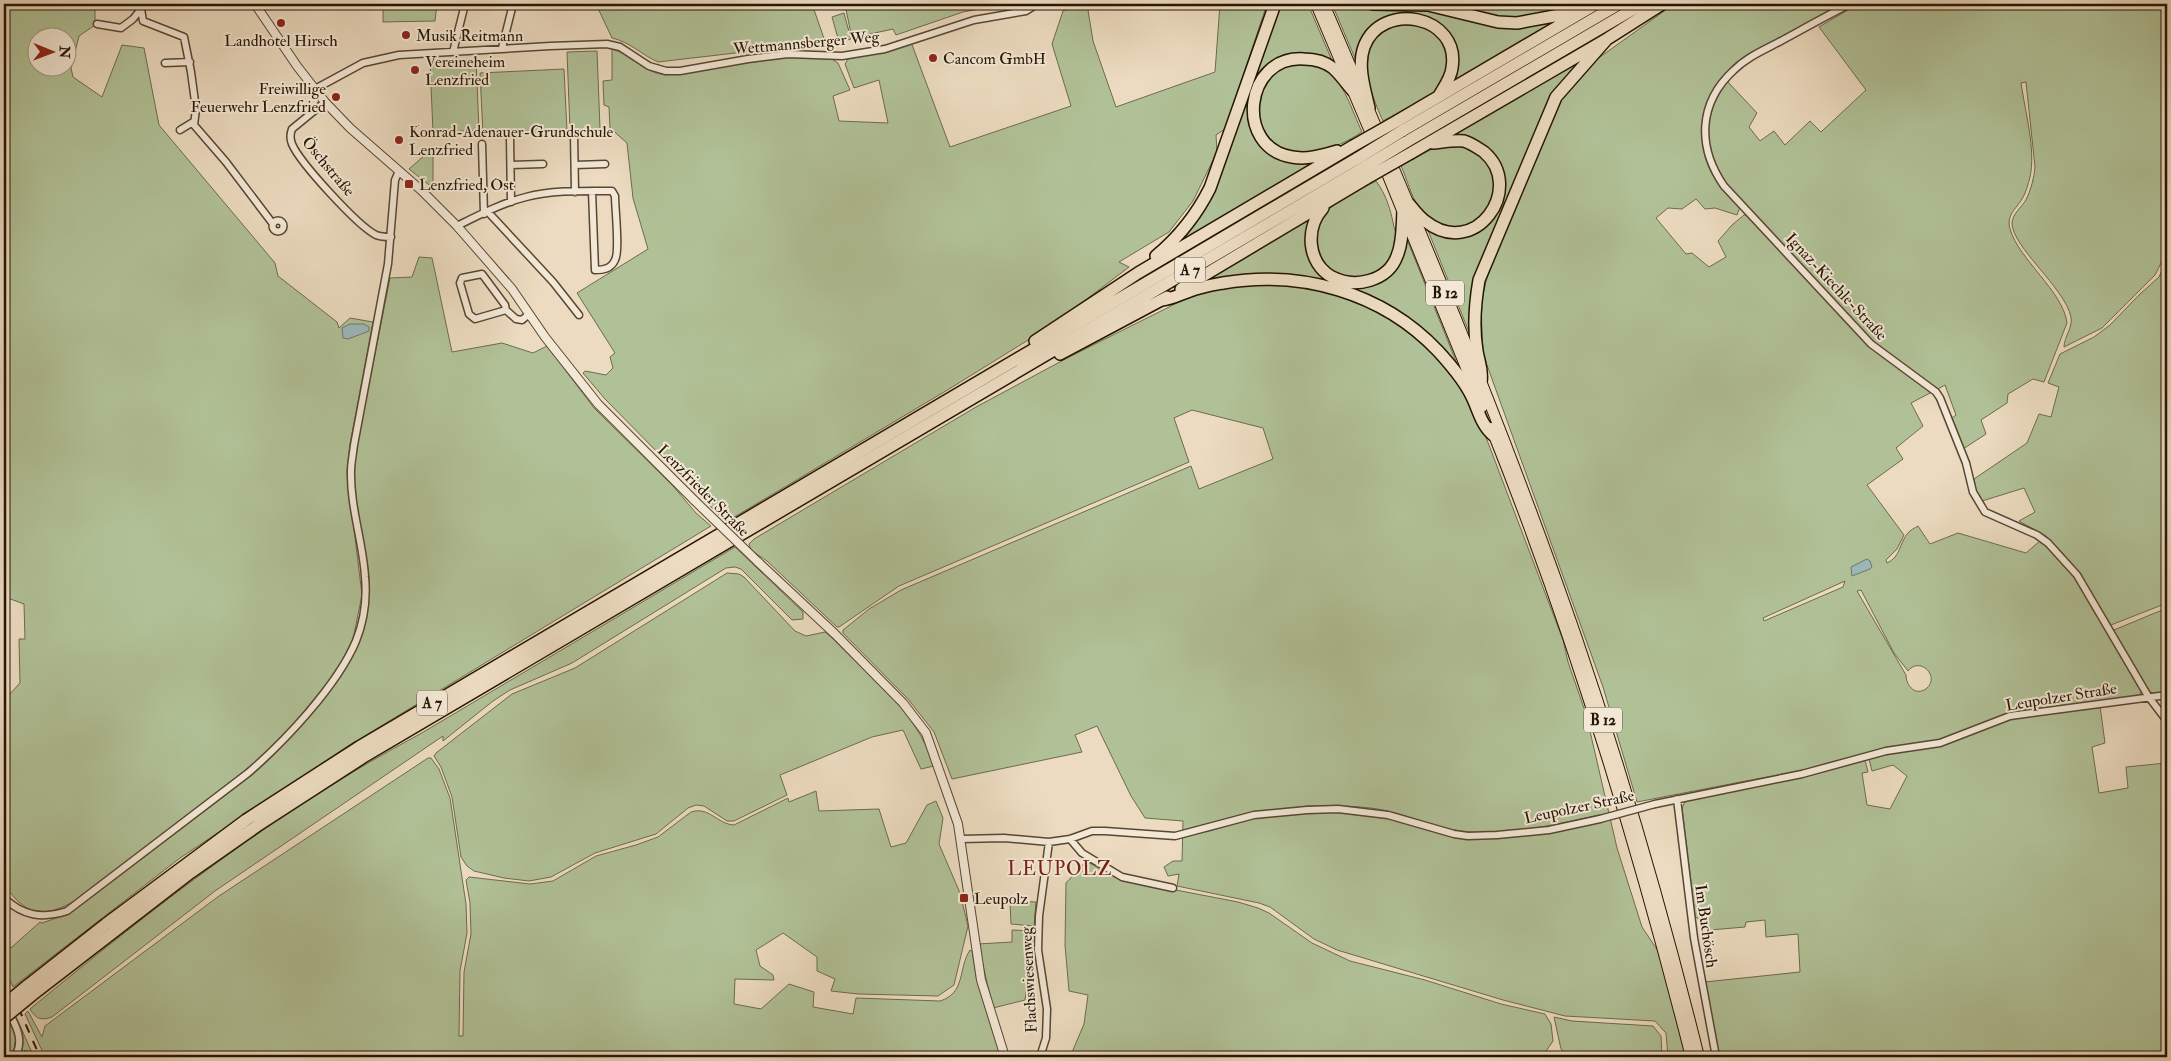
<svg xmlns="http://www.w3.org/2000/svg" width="2171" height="1061" viewBox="0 0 2171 1061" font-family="'IM FELL Double Pica',serif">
<rect width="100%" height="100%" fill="#ecdbc0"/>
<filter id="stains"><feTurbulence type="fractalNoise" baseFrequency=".004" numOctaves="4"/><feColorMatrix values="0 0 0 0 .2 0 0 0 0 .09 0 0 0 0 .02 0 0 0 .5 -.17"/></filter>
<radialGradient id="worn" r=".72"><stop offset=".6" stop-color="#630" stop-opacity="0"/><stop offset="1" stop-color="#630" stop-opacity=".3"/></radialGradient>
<path fill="#b1c197" stroke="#6c6b4d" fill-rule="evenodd" d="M4,4H95V25L79,36L71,68L73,77L102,97L122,45L144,48L159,125L275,263L278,276L337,322L339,328L350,318L373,322L350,444L347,472L362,595L353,639L342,661L326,684L285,735L266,754L83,896C49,917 27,921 4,883V696L9,695L20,683L19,639H25L24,604L5,597L4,574ZM38,38H68V68H38Z
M383,4H437L435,21L383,22Z
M596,4H812L827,47L778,46L761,50L658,62C642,55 630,42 612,38Z
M817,4H994L995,6L963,12L896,35L893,29L852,38L845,5L819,9Z
M1078,4H1087L1093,41L1116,107L1215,72L1220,4H1267L1225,129L1216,135L1217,152L1193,201L1169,232L1119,262L1129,267L1054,324L949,389L726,522L605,399L583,373L585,371L606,375L613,368L610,357L615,353L577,293L648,249L633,198L627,143L610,128L609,107L604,105L603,81L612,80V49C632,54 644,73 665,75L788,57L832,59L838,63L850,90L833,96L839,121L888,123L879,80L854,88L845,64L848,59L886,51L911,42L950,147L1071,106L1052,44L1063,11Z
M1280,4H1308L1333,63C1294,59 1276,46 1252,85Z
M1332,4H1350L1362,8L1385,9L1414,8L1517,27L1555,23L1451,85L1456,74L1441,26L1429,17L1413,13H1399L1383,19L1357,63Z
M1448,4H1568C1558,8 1548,13 1538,15C1508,22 1477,11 1448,4Z
M1674,4H1843C1821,16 1799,28 1776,40C1761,48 1744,56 1731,68C1701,96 1692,143 1715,179C1722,189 1732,198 1740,207L1737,215L1715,208L1705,209L1696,199L1682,209L1668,208L1656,218L1686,254L1692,253L1709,267L1726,257L1718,241L1732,225L1744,215H1747L1855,329L1932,392L1911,403L1923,426L1896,448L1903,459L1867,485L1904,535L1897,549L1886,560L1887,563C1901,557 1899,543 1908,533C1910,530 1915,528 1918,526L1930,544L1958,533L2026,553L2041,540L2075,576L2141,689L2140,695L2009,714L1939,740L1885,748L1834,764L1637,802L1603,687L1483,354L1481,305L1486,281L1500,241L1560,101L1588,67L1600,57ZM1845,581L1843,587L1764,621L1763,618ZM1861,590L1894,653L1908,671C1920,656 1940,676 1927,688C1916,697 1906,686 1906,675L1857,591Z
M1858,4H2167V251L2155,275L2102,328L2064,347C2064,337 2073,328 2071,317C2065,288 2012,247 2012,223C2013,213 2021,208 2026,200C2031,190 2034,178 2035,167L2026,82L2021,83C2025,111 2036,150 2030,177C2028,184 2026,193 2022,199C2016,209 2006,215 2010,229C2019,260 2063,291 2067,323L2044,382L2033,379L2008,394L2007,403L1981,420L1986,434L1963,449L1952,418L1956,415L1945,385L1936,390L1872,343L1726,184C1704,145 1701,120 1727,81L1757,113L1749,127L1760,141L1774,131L1785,145L1810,121L1821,132L1866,90L1819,27Z
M844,13L851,39L839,42L832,17Z
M1399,22L1424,25L1441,40L1448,59L1446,72L1442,83L1433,94L1383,121C1367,86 1351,39 1399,22Z
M597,51L600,129L570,130L567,52Z
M1592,51L1572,69L1561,83L1491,239L1471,337L1427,228L1440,235L1479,231L1490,223L1498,209L1503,196V173L1498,160L1492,154L1446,138Z
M476,59L479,130L433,133L430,61Z
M1297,63C1306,64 1316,64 1324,68C1344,81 1352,111 1362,132C1345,143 1323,154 1301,154C1260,152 1244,101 1272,74C1279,68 1289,66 1297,63Z
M564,69L567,131L483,135L480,73Z
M1246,102C1248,111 1248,121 1251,130C1253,136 1259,140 1264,145C1284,164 1294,164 1322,161L1173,247L1207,205Z
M1451,145C1482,149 1503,172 1491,204C1490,208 1485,212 1481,215C1463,234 1434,230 1419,208C1411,196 1407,179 1401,166L1430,150Z
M426,154L433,155V188L409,169Z
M1376,181C1386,194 1391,211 1394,227C1395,231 1397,237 1397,242C1397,246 1394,251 1392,256C1373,293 1321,283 1317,241C1316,232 1315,223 1322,216C1336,200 1357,191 1376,181Z
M1310,218C1301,245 1305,253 1326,271C1331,275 1337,283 1344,286C1348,288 1357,288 1363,287C1389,283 1406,263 1406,237L1460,371L1419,328L1321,280L1288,275L1191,287Z
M419,257L432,258L452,352L502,343L533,353L547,346L594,408L673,486L696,513L711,526L353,743L180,858L13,987L4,968V950L12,947L40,922L42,923L68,914L85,902L251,776C276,755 297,730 318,704C333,685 350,664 359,641C367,621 370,599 369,577C366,542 353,507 354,472C355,463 356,454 357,445L390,278L412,277Z
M2167,260V603L2111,625L2108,624L2079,574L2066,557L2046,536L2019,521L2035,512L2024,488L1982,501L1976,491L1974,479L2027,443L2039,414L2051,417L2059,387L2048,383L2060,354L2094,337L2110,325L2139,295L2159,277Z
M1256,283L1322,288L1369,306L1414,334L1450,372L1466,395L1484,432L1563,640L1568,662L1586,714L1617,848L1642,927L1660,954L1686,1057H1668L1666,1033L1655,1021L1565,1016L1503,1000L1337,950L1314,939L1270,907L1259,903L1177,886L1179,874L1168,876L1164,867L1173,861H1182L1183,821L1145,818L1131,796L1097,726L1075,735L1082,752L952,779L934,732L908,699L843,633V630L869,609L901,590L1191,466L1199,489L1273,459L1263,428L1192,410L1174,418L1189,462L899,586L839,627H837L767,561L751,550L749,544L754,539L976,407L1071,356L1191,296L1223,287ZM1308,806C1336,806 1365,805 1392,812C1413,817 1433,827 1454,830C1502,838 1553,825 1599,815L1601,822L1550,833L1497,838L1468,839L1453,837L1388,818L1338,812L1307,813L1254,818L1206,832L1203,826L1253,812Z
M735,547L803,612V619L792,620L741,569L735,567L726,568L572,663L510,690L493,701L443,741V736L215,891L52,1017C41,1021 36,1019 30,1009C153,908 279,809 420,734Z
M727,573L739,574L744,577L795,631L806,636L825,632L832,638C871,677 917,712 934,766L921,769L903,730L872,737L780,775L787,795L734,821H727L704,806L696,805L688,808L656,834L595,853L551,877L529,881L504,878L474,871L467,866L461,857L452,797L441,767L434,756L436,753L512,694L575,668Z
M2167,608V692L2156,694L2148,691L2114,635V630Z
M2100,706L2105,743L2092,747L2099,793L2128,788L2126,767L2166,763L2165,744L2167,743V1057H1718L1705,982L1800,972L1798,934L1766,937L1765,920L1746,922L1745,927L1710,930L1695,916L1682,808L1686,800L1803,777L1865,760L1868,772L1862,773L1867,805L1890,809L1907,776L1893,765L1872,771L1869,759L1907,750L2011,719Z
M428,758H431L439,769L450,798L466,904L467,933L460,971L459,1036H463L464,972L471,934L470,903L466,880L469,877L530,884L553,881L596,856L636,845L658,837L691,812C709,806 717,824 734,825L788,798L789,802L816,791L819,811L879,809L891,847L906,843L927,805L936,801L943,818L939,844L960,893L968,926L954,985L938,996L858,994L831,991L835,979L817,971V957L783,933L756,950L760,966L773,975L774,980L735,979L734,1004L761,1009L789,984L814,992L813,1007L853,1014L856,998L940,1001C966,993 958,968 970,950L972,951L977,981L1001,1057H45L25,1014L28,1011L42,1037L45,1026L219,896Z
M1086,861L1119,879L1238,902L1258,908L1269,913L1312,943L1350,961L1425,980L1501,1004L1545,1014L1551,1024L1553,1041L1542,1057H1070L1084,1024L1088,995L1069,991L1065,945L1066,883Z
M1010,901L1036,902L1034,926L1011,924Z
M1012,930L1034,931L1025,1000L993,1008L978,944L1012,942Z
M1554,1017L1572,1021L1653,1026L1661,1036L1662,1057H1568L1561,1049Z
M17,1019L34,1057H28L25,1050L21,1055L15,1048L9,1057H4V1032Z"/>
<path fill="#9cb9bb" stroke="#6d7771" d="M350,324H364L369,327V331L348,339L343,338L342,328Z
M1867,559L1870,561L1872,567L1870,569L1852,576L1851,567Z"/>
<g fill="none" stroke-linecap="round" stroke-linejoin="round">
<g stroke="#584632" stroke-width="9">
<path id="minor" d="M144,4L141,9L143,21L184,37L191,72L196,109L194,125L226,162L273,224
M1850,4C1826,16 1803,29 1779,42C1764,50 1747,57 1734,70C1698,103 1697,147 1724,186L1871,344L1936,392L1940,398L1966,463L1973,492L1985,512L2037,535L2048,543L2077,575L2148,696L2167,721
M97,24L121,28L133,19L141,9
M502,48L513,4
M453,52L465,4
M165,63L190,62
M315,89L363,63L399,55L550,46L607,44L620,47L649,66L666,71H680L748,59L788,54L842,56L885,49L974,20L1026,11L1037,4
M325,102L292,129C290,134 290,139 292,144C300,163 358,226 376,235C381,237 386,237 391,237
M180,130L193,122
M574,135L575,192
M510,138L511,202
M482,144L484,214
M511,165L543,164
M575,165L605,164
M488,212L553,282L579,315
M272.5 226a5.5 5.5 0 1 1 11 0a5.5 5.5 0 1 1-11 0Z
M457,226C479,215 502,203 526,197C553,190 584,191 612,191L615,196C615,209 620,251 615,260C611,269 603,270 595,270L592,191
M506,310L505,305L482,274L462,278L460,283L469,314L475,319L506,310L516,319L522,320L529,314
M1677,799L1694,938L1716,1057
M1655,804L1802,774L1886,751L1940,743L2010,716L2167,695
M961,839L1004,838L1049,842L1070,839L1092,831H1105L1175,836L1254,815L1307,810L1338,809L1388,815L1454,834L1468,836L1497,835L1549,830L1600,819
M1070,839L1082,853L1122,877L1173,888
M4,898C23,916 42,919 67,911L248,773C285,741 337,686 356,641C364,621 367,598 365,577C363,542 350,507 351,471C351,463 353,454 354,445L388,264L395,180L399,171
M9,1012C17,1028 24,1040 15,1057
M1040,1057L1046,1038L1047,1009L1038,950L1039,916L1049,842"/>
</g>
<g stroke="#584632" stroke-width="10">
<path id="tertiary" d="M255,4L297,66L325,102L350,128L421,190L457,226L512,289L545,337L598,404L695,501
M757,561L835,634L903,703L926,733L958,824L981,980L1005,1057"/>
</g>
<g stroke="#261503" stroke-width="12">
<path id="primary" d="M1316,4L1374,141
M1324,4C1413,212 1502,422 1576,636C1623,774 1664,915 1699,1057
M1382,161L1482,407
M1491,428C1573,632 1637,844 1691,1057"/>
</g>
<g stroke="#261503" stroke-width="14">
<path id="motorway" d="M1372,4L1428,5L1498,22L1517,23L1576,12
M1369,108C1365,90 1357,66 1364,47C1381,0 1461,15 1452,68C1451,78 1444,87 1439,96
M1397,121L1596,4
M1402,131L1619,4
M1406,142L1642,4
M1337,151C1323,155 1308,160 1292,157C1234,148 1244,55 1304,59C1315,59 1324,61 1333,68C1340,74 1346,83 1353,91
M1411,153L1607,39L1662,4
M1409,204C1414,210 1419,217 1425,221C1475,261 1526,188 1484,152C1478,148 1471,143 1464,141C1454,140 1443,142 1433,143
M1323,208C1305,228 1307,263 1332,277C1355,289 1388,281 1397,256C1403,242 1402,226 1403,211
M1156,256C1179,237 1197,214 1210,188L1275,4
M1181,289L1367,178
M1162,300C1173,299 1180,294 1190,291C1200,287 1212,285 1223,283C1301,270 1382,292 1438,351C1449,363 1462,378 1470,393C1478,407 1480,424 1493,435
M1035,341L1138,273L1353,146
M1060,354L1167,297
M1481,382C1483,370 1479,363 1477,351C1473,327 1475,303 1479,280L1556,97L1607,39
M27,986L106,924L246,820L359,747L1358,158
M32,995L190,873L257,826L365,756L1363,168"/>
</g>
<use href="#minor" stroke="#f3e8d6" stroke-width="6"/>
<use href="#tertiary" stroke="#f3e8d6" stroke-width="8"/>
<use href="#primary" stroke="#ecdbc0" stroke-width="10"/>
<use href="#motorway" stroke="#ecdbc0" stroke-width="11"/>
<path stroke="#261503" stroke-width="2" stroke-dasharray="9 9" stroke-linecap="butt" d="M4,975L40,1057"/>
<g stroke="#584632" stroke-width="9" stroke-linecap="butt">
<path id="minor-bridge" d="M1600,819L1655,804"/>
</g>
<g stroke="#584632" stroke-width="10" stroke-linecap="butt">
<path id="tertiary-bridge" d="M695,501L757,561"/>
</g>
<g stroke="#261503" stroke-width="14" stroke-linecap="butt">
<path id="motorway-bridge" d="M1353,146L1397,121
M1358,158L1402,131
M1363,168L1406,142
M1367,178L1411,153
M4,1005L27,986
M4,1018L32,995"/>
</g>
<use href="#minor-bridge" stroke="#f3e8d6" stroke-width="6"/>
<use href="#tertiary-bridge" stroke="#f3e8d6" stroke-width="8"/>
<use href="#motorway-bridge" stroke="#ecdbc0" stroke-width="11"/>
</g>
<g fill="#8f2418" stroke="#f3e8d6" stroke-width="2">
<circle cx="281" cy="23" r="5"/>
<circle cx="406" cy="35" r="5"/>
<circle cx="933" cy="58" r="5"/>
<circle cx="415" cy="70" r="5"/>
<circle cx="336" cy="97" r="5"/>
<circle cx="399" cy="140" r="5"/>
<rect x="404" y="179" width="10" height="10" rx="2.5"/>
<rect x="959" y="893" width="10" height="10" rx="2.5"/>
</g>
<g text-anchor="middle" stroke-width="4" stroke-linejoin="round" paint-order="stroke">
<g fill="#f3e8d6" stroke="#645442" stroke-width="1">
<rect x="1175" y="257.5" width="30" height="25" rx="4"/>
<rect x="1426" y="280.5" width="38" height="25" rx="4"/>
<rect x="417" y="690.5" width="30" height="25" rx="4"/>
<rect x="1584" y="707.5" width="38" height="25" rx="4"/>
</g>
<g font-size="15" font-weight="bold" fill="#261503">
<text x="1190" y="275">A 7</text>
<text x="1445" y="298">B 12</text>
<text x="432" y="708">A 7</text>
<text x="1603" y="725">B 12</text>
</g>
<g font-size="16" fill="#261503" stroke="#f3e8d6" text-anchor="start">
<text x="416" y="41">Musik Reitmann</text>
<text x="281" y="46" text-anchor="middle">Landhotel Hirsch</text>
<text x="943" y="64">Cancom GmbH</text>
<text x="425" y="67">Vereineheim<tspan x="425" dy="18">Lenzfried</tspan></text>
<text x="326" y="94" text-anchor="end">Freiwillige<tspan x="326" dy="18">Feuerwehr Lenzfried</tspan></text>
<text x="409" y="137">Konrad-Adenauer-Grundschule<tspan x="409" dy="18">Lenzfried</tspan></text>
<text x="419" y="190">Lenzfried, Ost</text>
<text x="974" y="904">Leupolz</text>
</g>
<g font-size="16" fill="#261503" stroke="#f3e8d6">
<text transform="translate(806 42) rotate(-5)" y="6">Wettmannsberger Weg</text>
<text transform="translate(329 166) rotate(50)" y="6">Öschstraße</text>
<text transform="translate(1837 286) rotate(47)" y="6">Ignaz-Kiechle-Straße</text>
<text transform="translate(704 490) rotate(45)" y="6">Lenzfrieder Straße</text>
<text transform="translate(2061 696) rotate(-9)" y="6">Leupolzer Straße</text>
<text transform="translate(1579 806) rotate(-12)" y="6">Leupolzer Straße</text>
<text transform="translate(1707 926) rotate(82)" y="6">Im Buchösch</text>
<text transform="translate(1028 980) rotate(-93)" y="6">Flachswiesenweg</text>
</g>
<g font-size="19" letter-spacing="1" fill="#7a1f14" stroke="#f3e8d6">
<text x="1060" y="875">LEUPOLZ</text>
</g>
</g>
<rect width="2171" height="1061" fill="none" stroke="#ecdbc0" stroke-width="20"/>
<rect x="5" y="5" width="2161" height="1051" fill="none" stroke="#261503" stroke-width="2.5"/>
<rect x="10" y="10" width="2151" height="1041" fill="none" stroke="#261503"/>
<g transform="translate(52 52) rotate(91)"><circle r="24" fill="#f3e8d6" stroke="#a19482"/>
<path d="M0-4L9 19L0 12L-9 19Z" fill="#8f2418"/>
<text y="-8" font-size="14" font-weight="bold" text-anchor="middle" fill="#261503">N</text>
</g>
<rect width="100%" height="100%" filter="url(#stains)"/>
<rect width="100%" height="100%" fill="url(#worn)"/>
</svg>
